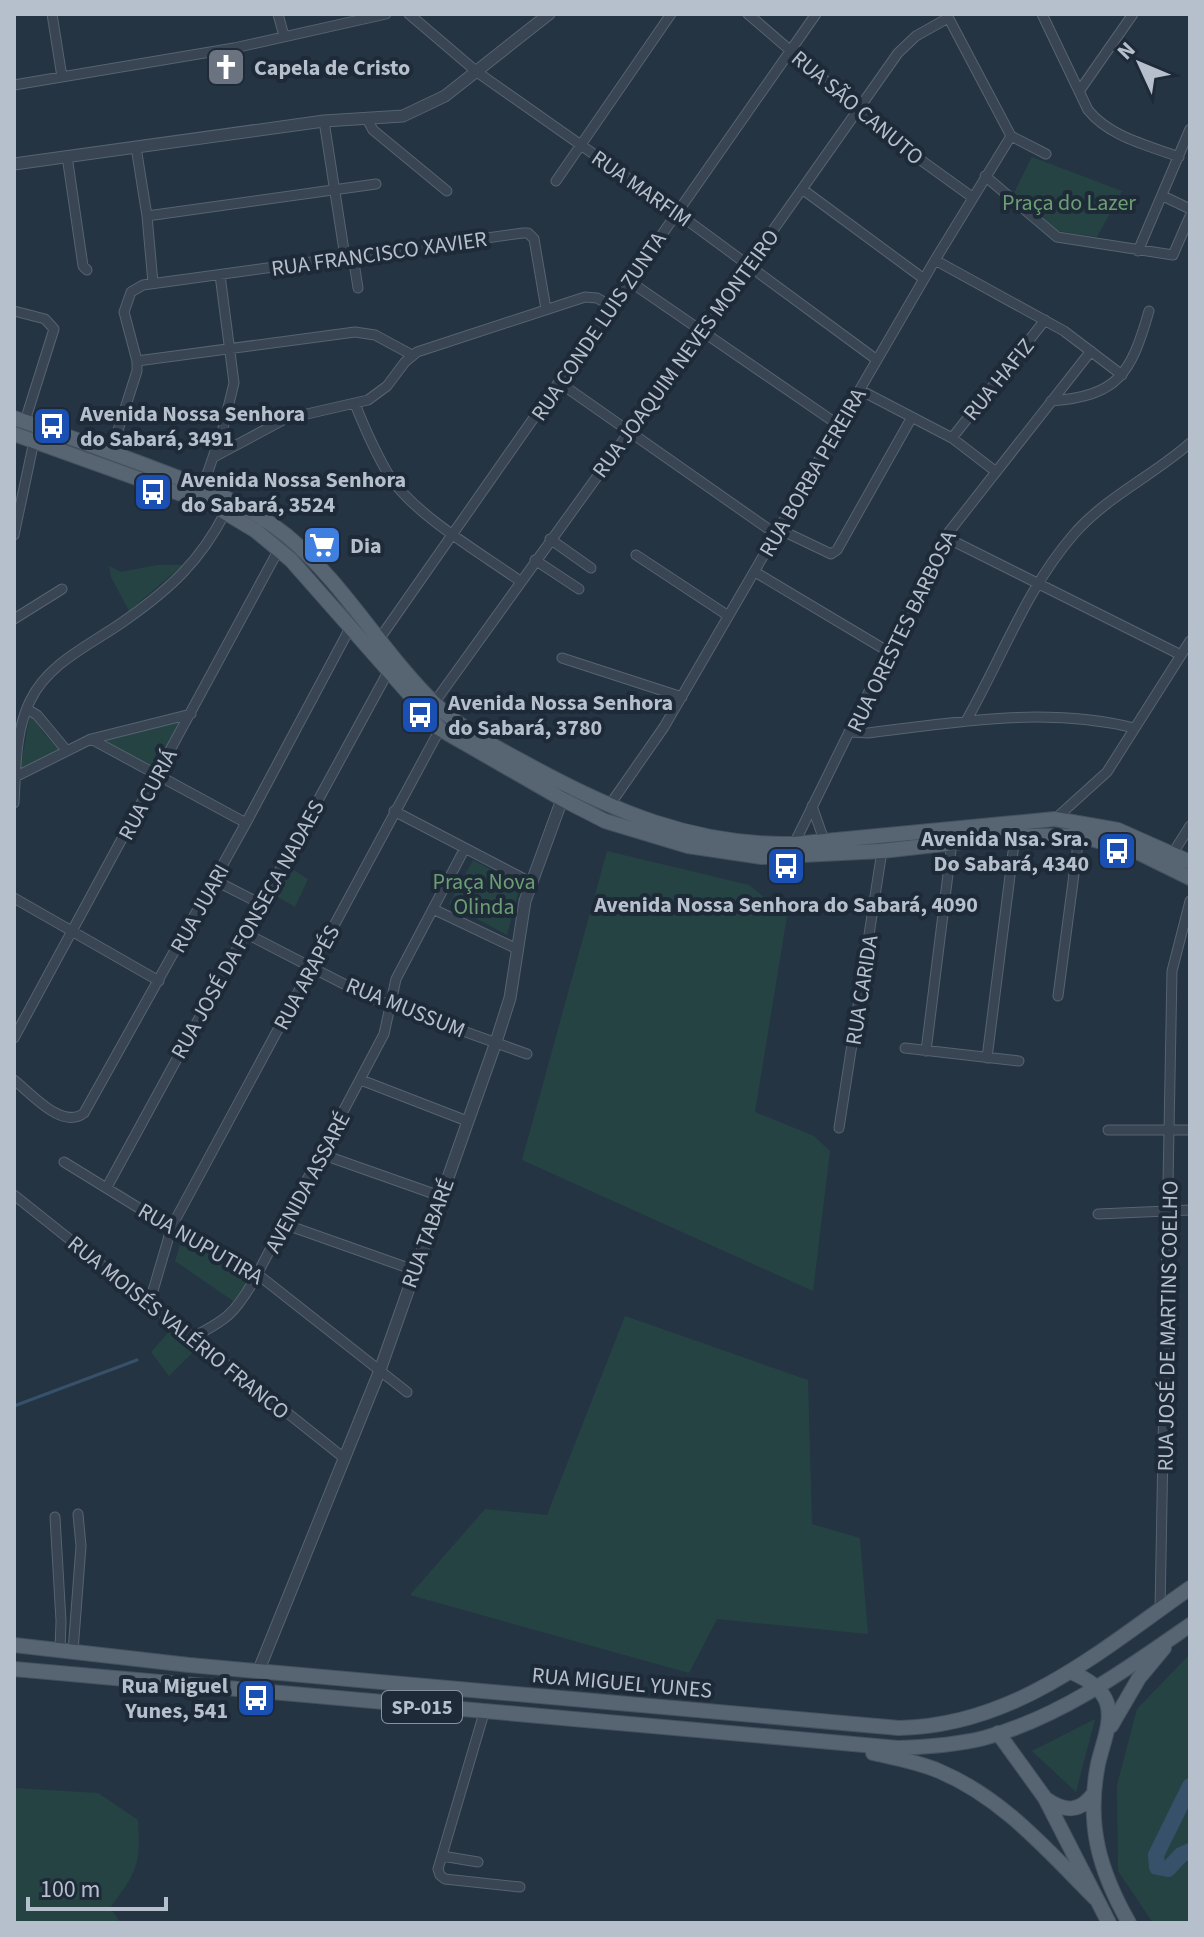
<svg xmlns="http://www.w3.org/2000/svg" width="1204" height="1937" viewBox="0 0 1204 1937" font-family="'Source Sans 3',sans-serif">
<rect width="100%" height="100%" fill="#243443"/>
<path fill="#264344" d="M1032,157L1122,191L1097,237L1058,231L1013,195Z
M157,565H183L129,611L111,577L109,566L121,572Z
M30,714L45,735L62,751L20,771Z
M183,719L156,771L101,739Z
M607,851L749,885L787,916L755,1112L814,1136L830,1151L813,1291L522,1160Z
M473,860L520,885L507,935L449,904Z
M287,866L308,879L295,907L273,894Z
M182,1238H185L251,1274L252,1278L236,1303L175,1261Z
M625,1316L808,1380L812,1524L860,1538L868,1634L717,1619L689,1673L410,1595L485,1509L547,1515Z
M175,1325L200,1345L169,1376L151,1352Z
M1190,1654V1923H1153L1118,1871L1117,1785L1137,1709Z
M1095,1719L1076,1792L1032,1751Z
M14,1788L98,1793L138,1820C141,1865 137,1872 110,1908L121,1923H14Z"/>
<g fill="none" stroke-linecap="round" stroke-linejoin="round">
<path stroke="#37516b" stroke-width="3" d="M14,1406L137,1360"/>
<path stroke="#37516b" stroke-width="16" d="M1190,1786L1156,1855L1157,1867L1168,1869L1181,1855L1190,1851"/>
<g stroke="#576370" stroke-width="11">
<path id="minor" d="M52,14L62,77
M278,14L284,36
M409,14L477,72L676,212L877,360
M748,14L900,145L972,197
M1042,14L1088,110C1110,137 1147,145 1179,157
M947,15L1011,136
M14,85L234,48L386,14
M1080,90L1133,14
M367,119L373,130L447,191
M324,121L345,257
M1011,136L1046,154
M136,147L147,216L153,283
M67,156L83,266L87,270
M985,176L1057,237L1173,255L1190,216
M556,181L671,14
M802,189L924,279
M1163,196L1190,209
M147,216L376,184
M1138,251L1190,129
M353,256L358,288
M935,260L1064,331L1122,375
M629,281L840,426
M14,311L45,319L54,329L25,421
M137,361L355,332L375,335L412,355
M560,383L767,528L785,532L831,554L837,550L912,417
M860,390L952,438L995,471
M1051,401C1119,396 1131,373 1149,311
M355,404C365,429 376,454 390,477C415,515 482,554 520,581
M952,438L1045,320
M111,452L137,371V361L124,312L131,292L143,285L523,233H528L534,239L546,309
M214,457L285,419L368,400L387,386L405,362L417,352L585,297L597,298L613,307
M203,486L223,428L234,383L220,275
M14,535L34,441
M945,537L1181,655
M550,539L591,568
M636,555L727,615
M535,560L579,589
M755,572L889,652
M14,619L62,589
M380,638L816,14
M562,658L682,697
M434,703L702,331L898,53L916,36L948,18
M27,709L37,715L67,751
M966,721C1002,658 1026,589 1074,534C1106,497 1154,475 1190,443
M851,732L868,733C957,722 1046,706 1134,728
M91,739L246,823
M15,777L91,739L191,714
M14,803C16,770 15,731 30,701C49,661 93,644 127,619C171,588 200,561 225,513
M609,806L664,727L935,260L1011,136
M812,806L824,840
M394,811L530,882
M1055,819L1107,772L1190,641
M794,844L945,537L1091,351
M1173,853L1190,826
M214,880L261,904
M14,898L159,981
M433,909L517,949
M245,933L371,998L527,1054
M1058,996L1079,836
M14,1038L279,549
M905,1048L1019,1061
M926,1051L952,842
M987,1058L1015,836
M14,1080C32,1094 62,1130 84,1113L246,823L350,628
M361,1080L467,1121
M839,1128L882,851
M1108,1130H1190
M321,1154L440,1196
M64,1162L155,1218L242,1262L407,1392
M107,1187L388,672
M14,1195L344,1458
M1098,1214L1190,1210
M284,1224L414,1270
M150,1301L172,1226L440,729
M193,1337C226,1320 234,1314 253,1282L384,1034L396,979L465,848
M55,1517L61,1621L60,1650
M1160,1609L1172,971L1190,901
M73,1651L81,1546L78,1514
M484,1713L438,1869L440,1875L445,1879L520,1887
M442,1856L478,1862"/>
</g>
<g stroke="#576370" stroke-width="13">
<path id="tertiary" d="M14,164L324,121L403,116L445,96L549,14
M258,1672L380,1370L496,1042L510,998L525,901L564,794"/>
</g>
<g stroke="#46515f" stroke-width="16">
<path id="primary" d="M14,418C54,431 94,446 134,461C187,481 241,499 286,535C344,583 381,651 434,703C461,729 493,746 525,763C612,811 694,846 794,844L1055,819L1118,830L1190,862
M14,434L195,499L216,507L256,531L291,560L440,729L562,799L605,821L688,846L762,857L882,851L1015,836H1079L1133,850L1190,878
M14,1645L189,1665L899,1728C1015,1726 1100,1651 1190,1588
M14,1669L898,1748C926,1747 956,1745 984,1738C1059,1718 1127,1669 1190,1625
M1071,1672C1085,1678 1102,1688 1107,1703C1113,1722 1102,1745 1098,1764C1086,1824 1099,1870 1129,1923
M1111,1726L1139,1678L1164,1648
M998,1733L1045,1798L1109,1923
M873,1753C895,1758 918,1762 939,1771C1003,1798 1047,1850 1095,1898
M1046,1799C1065,1812 1080,1813 1094,1793"/>
</g>
<use href="#minor" stroke="#394552" stroke-width="9"/>
<use href="#tertiary" stroke="#394552" stroke-width="11"/>
<use href="#primary" stroke="#576572" stroke-width="14"/>
</g>
<defs>
<g id="church-square" transform="scale(2)"><rect x="-9" y="-9" width="18" height="18" rx="4" fill="#6b7280" stroke="#1e2a38"/><path d="M-1.2-6h2.4v3.5h3.3v2.4h-3.3V6h-2.4V-.1h-3.3v-2.4h3.3Z" fill="#fff"/></g>
<g id="bus-square" transform="scale(2)"><rect x="-9" y="-9" width="18" height="18" rx="4" fill="#1a4fb4" stroke="#1e2a38"/><path d="M-5-6H5V4H4V6H2V4H-2V6H-4V4H-5ZM-3.5-4V0h7V-4ZM-3.5 1.2v1.5H-2V1.2ZM2 1.2v1.5H3.5V1.2Z" fill="#fff"/></g>
<g id="supermarket-square" transform="scale(2)"><rect x="-9" y="-9" width="18" height="18" rx="4" fill="#3f7fe0" stroke="#1e2a38"/><path d="M-6-5.5h2.5l.6 2H6L4.5 2H-2.5L-4.4-4H-6ZM-1.5 3.2a1.3 1.3 0 1 0 .1 0ZM3 3.2a1.3 1.3 0 1 0 .1 0Z" fill="#fff"/></g>
</defs>
<g fill-rule="evenodd">
<use href="#church-square" x="226" y="67"/>
<use href="#bus-square" x="52" y="426"/>
<use href="#bus-square" x="153" y="492"/>
<use href="#supermarket-square" x="322" y="545"/>
<use href="#bus-square" x="420" y="715"/>
<use href="#bus-square" x="1117" y="851"/>
<use href="#bus-square" x="786" y="866"/>
<use href="#bus-square" x="256" y="1698"/>
</g>
<g text-anchor="middle" stroke-width="8" stroke-linejoin="round" paint-order="stroke">
<rect fill="#1e2a38" stroke="#8893a0" stroke-width="2" x="382" y="1691" width="80" height="32" rx="6"/>
<g font-size="20" font-weight="bold" fill="#b6c0cc">
<text x="422" y="1714">SP-015</text>
</g>
<g font-size="22" font-weight="bold" fill="#b6c0cc" stroke="#1e2a38" text-anchor="start">
<text x="254" y="75">Capela de Cristo</text>
<text x="80" y="421">Avenida Nossa Senhora<tspan x="80" dy="25">do Sabará, 3491</tspan></text>
<text x="181" y="487">Avenida Nossa Senhora<tspan x="181" dy="25">do Sabará, 3524</tspan></text>
<text x="350" y="553">Dia</text>
<text x="448" y="710">Avenida Nossa Senhora<tspan x="448" dy="25">do Sabará, 3780</tspan></text>
<text x="1089" y="846" text-anchor="end">Avenida Nsa. Sra.<tspan x="1089" dy="25">Do Sabará, 4340</tspan></text>
<text x="786" y="912" text-anchor="middle">Avenida Nossa Senhora do Sabará, 4090</text>
<text x="228" y="1693" text-anchor="end">Rua Miguel<tspan x="228" dy="25">Yunes, 541</tspan></text>
</g>
<g font-size="22" fill="#b6c0cc" stroke="#1e2a38">
<text transform="translate(858 107) rotate(40)" y="8">RUA SÃO CANUTO</text>
<text transform="translate(642 188) rotate(35)" y="8">RUA MARFIM</text>
<text transform="translate(379 253) rotate(-8)" y="8">RUA FRANCISCO XAVIER</text>
<text transform="translate(598 326) rotate(-56)" y="8">RUA CONDE LUIS ZUNTA</text>
<text transform="translate(685 353) rotate(-54)" y="8">RUA JOAQUIM NEVES MONTEIRO</text>
<text transform="translate(998 379) rotate(-51)" y="8">RUA HAFIZ</text>
<text transform="translate(812 472) rotate(-60)" y="8">RUA BORBA PEREIRA</text>
<text transform="translate(901 631) rotate(-64)" y="8">RUA ORESTES BARBOSA</text>
<text transform="translate(147 794) rotate(-62)" y="8">RUA CURIÁ</text>
<text transform="translate(199 908) rotate(-61)" y="8">RUA JUARI</text>
<text transform="translate(247 929) rotate(-61)" y="8">RUA JOSÉ DA FONSECA NADAES</text>
<text transform="translate(306 977) rotate(-62)" y="8">RUA ARAPÉS</text>
<text transform="translate(861 990) rotate(-81)" y="8">RUA CARIDA</text>
<text transform="translate(406 1007) rotate(22)" y="8">RUA MUSSUM</text>
<text transform="translate(307 1182) rotate(-62)" y="8">AVENIDA ASSARÉ</text>
<text transform="translate(427 1233) rotate(-70)" y="8">RUA TABARÉ</text>
<text transform="translate(201 1243) rotate(30)" y="8">RUA NUPUTIRA</text>
<text transform="translate(1167 1326) rotate(-89)" y="8">RUA JOSÉ DE MARTINS COELHO</text>
<text transform="translate(179 1327) rotate(39)" y="8">RUA MOISÉS VALÉRIO FRANCO</text>
<text transform="translate(622 1682) rotate(5)" y="8">RUA MIGUEL YUNES</text>
</g>
<g font-size="22" fill="#6b9f73" stroke="#1e2a38">
<text x="1069" y="210">Praça do Lazer</text>
<text x="484" y="889">Praça Nova<tspan x="484" dy="25">Olinda</tspan></text>
</g>
</g>
<rect width="1204" height="1937" fill="none" stroke="#b6c0cc" stroke-width="32"/>
<g transform="translate(1140 64) rotate(314)" stroke="#1e2a38" stroke-width="6" paint-order="stroke">
<path d="M0-6L14 30L0 20L-14 30Z" fill="#b6c0cc"/>
<text y="-12" font-size="22" font-weight="bold" text-anchor="middle" fill="#b6c0cc">N</text>
</g>
<path d="M28 1897v12h138v-12" fill="none" stroke="#b6c0cc" stroke-width="4"/>
<text x="40" y="1897" font-size="24" fill="#b6c0cc" stroke="#1e2a38" stroke-width="6" paint-order="stroke">100 m</text>
</svg>
